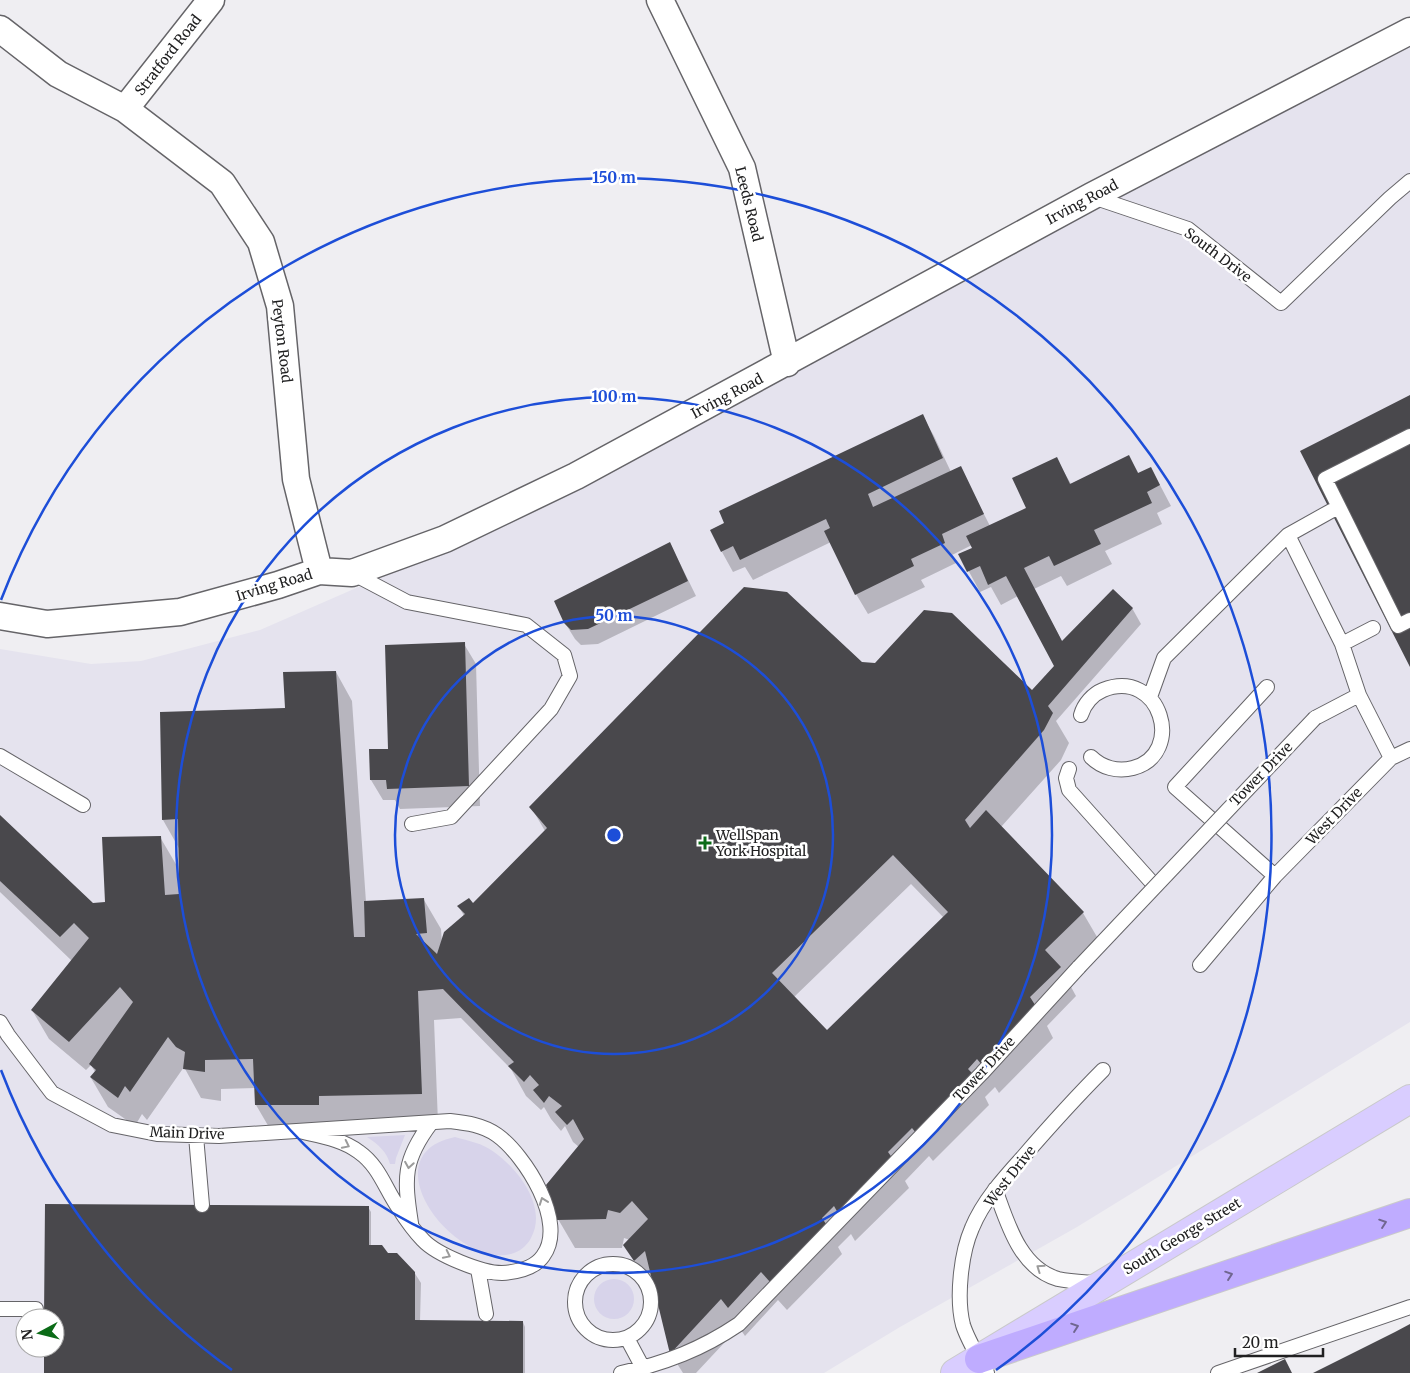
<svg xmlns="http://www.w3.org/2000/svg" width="1410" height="1373" viewBox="0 0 1410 1373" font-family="Merriweather,serif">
<rect width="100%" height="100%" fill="#efeef2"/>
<path fill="#e5e3ee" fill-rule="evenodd" d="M1410,30V1022L1077,1227L900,1327L824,1373H0V649L91,664L141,661L260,630L450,547ZM25,1318H55V1348H25Z"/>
<path fill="#d7d3ea" d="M405,1135L396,1158L395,1164H390C387,1152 378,1144 367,1137Z
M455,1137C469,1141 482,1143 494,1152C518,1169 548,1207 531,1238C527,1246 519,1252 511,1254C454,1268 368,1155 455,1137Z
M594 1299a20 20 0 1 1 40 0a20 20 0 1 1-40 0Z"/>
<path fill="#0003" fill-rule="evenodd" d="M922,415L934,436L951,472L960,467L990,526L1028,508L1056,458L1071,484L1129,457L1139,474L1151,468L1171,506L1157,513L1162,524L1105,551L1112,564L1067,586L1061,576L1034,589L1063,643L1132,608L1141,624L1056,721L1069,743L1061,760L1001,827L1083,913L1100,942L1065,976L1076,996L1047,1026L1053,1038L999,1093L995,1087L985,1097L989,1105L933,1161L929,1156L905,1181L909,1188L855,1241L851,1234L838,1247L842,1254L787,1310L778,1300L745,1336L739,1327L696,1373H683L671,1354L655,1286L652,1289L625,1245L630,1240L624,1238L622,1248H575L558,1219L579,1147L573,1142L565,1126L561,1131L551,1119L544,1107L541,1110L526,1096L511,1069L461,1018L434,1020L438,1123L273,1134L256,1105L255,1088L221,1089V1101L201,1098L184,1067L147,1120L142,1114L135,1126L108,1107L91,1078L95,1072L91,1065L86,1070L49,1039L32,1010L72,961L0,892V817L92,904L107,903L160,837L177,866L178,886L181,885L180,850L163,820L161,713L287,709L336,672L352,701L366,902L424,900L441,929L442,944L464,916L459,907L473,905L545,831L531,807L862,664L1036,696L1055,666L1018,596L1001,605L991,587L980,592L960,555L974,548L972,545L952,555L956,563L921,580L925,587L868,614L856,594L831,542L753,580L745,567L733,572L722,552ZM911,884L944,918L827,1032L794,997Z
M670,543L696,596L598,644L581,645L575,639L565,623Z
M464,644L476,664L480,806L400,809L395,800H383L371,780Z
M368,1207L371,1212V1246L387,1254L414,1272L421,1283L420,1321L523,1322L525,1327V1373H45V1348H55V1318H46Z"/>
<path fill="#49484c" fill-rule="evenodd" d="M1410,395V667L1300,451Z
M923,414L943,458L868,494L873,507L961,466L984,514L942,534L945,543L911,559L914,566L855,595L824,531L830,528L826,519L740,560L733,546L721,552L710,530L724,523L719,511Z
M1129,455L1138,473L1151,467L1160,485L1147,492L1152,503L1094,530L1101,544L1054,566L1049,556L1024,568L1062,641L1113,589L1133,608L1048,706L1053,713L1044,730L965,820L970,828L986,810L1084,912L1045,950L1061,967L1030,997L1037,1008L982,1065L977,1059L968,1069L974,1075L916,1133L912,1128L888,1152L893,1159L838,1213L834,1206L822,1218L826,1224L770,1282L761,1272L728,1308L721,1299L670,1354L645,1251L634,1261L623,1245L648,1219L632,1201L620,1213L608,1210L606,1219L557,1220L553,1204L546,1185L584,1139L573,1119L567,1125L555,1112L562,1106L549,1096L544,1103L533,1090L539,1085L530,1075L524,1082L508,1066L514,1062L443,989L418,991L422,1094L319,1096V1105H255L253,1059L205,1060V1072L183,1069L185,1052L176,1047L168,1037L130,1092L125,1086L118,1098L90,1077L96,1070L89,1064L133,1002L120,987L69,1042L31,1010L89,938L74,923L60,937L0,881V815L93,903L105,902L102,837L161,836L165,895L179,894L178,819L162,820L160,712L285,708L283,672L336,671L354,937H365L364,901L424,898L427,933L416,934L437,954L444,932L465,914L457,906L469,898L473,903L547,828L529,807L744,587L787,592L862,662L875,663L924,610L952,613L1032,690L1054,666L1006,576L988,585L980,566L967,572L958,554L972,548L966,536L1026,508L1012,478L1057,457L1070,484ZM893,855L948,912L827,1030L772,973Z
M670,542L688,581L588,629L571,630L564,623L554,601Z
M465,642L469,786L387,789L386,780H370L369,749H388L385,645Z
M45,1204L369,1206V1245H382L388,1253H397L415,1272V1320L523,1321V1373H44V1348H55V1318H44Z
M1410,1324V1373H1313L1395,1332Z
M1285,1359L1292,1373H1257Z"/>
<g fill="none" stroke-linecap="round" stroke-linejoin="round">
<g stroke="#656468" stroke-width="16">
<path id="lane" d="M1093,197L1188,229L1281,303L1390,198L1410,181
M1410,436L1325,479L1398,626L1410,620
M1288,535L1342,644L1373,628
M352,573L407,602L526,625L564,655L570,676L551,709L451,817L412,824
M1342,644L1359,695
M1267,687L1175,787L1275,876
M1150,697L1164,658L1288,535L1331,511
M1081,715C1084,704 1093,694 1103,690C1161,667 1186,754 1133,768C1118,772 1102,768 1091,757
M0,756L83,805
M1391,758L1410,749
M1069,769L1066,778L1069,790L1155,886
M1200,965L1275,876L1391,758L1359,695L1315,718
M0,1022L8,1035L52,1093L112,1125L157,1134L219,1136L450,1121C467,1123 483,1125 497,1135C525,1155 568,1223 543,1256C534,1269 517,1272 502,1273C482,1273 437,1255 423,1240C414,1231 405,1218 398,1207C385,1188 379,1166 359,1152C342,1139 320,1136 299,1131
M196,1136L202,1205
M995,1189C1007,1221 1019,1268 1058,1279C1071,1282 1084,1282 1097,1283
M411,1223C404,1178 403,1160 431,1123
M575 1302a38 38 0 1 1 76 0a38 38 0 1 1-76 0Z
M478,1269L486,1314
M0,1309H36
M627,1338L643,1368
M621,1373C666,1363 702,1349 739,1324L982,1073L1079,967
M987,1373C979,1358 968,1341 963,1325C956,1298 961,1253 972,1228C983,1201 1004,1178 1023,1157C1049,1127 1075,1098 1103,1070
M1218,1373L1410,1307"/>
</g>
<g stroke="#656468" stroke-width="29">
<path id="street" d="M660,0L742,168L787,363
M0,29L58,74L125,109L222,183L261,242L280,306L296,479L319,571
M125,109L211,0
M0,616L47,624L180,612L278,585L319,571L352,573L445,539L576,476L1092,196L1410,31"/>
</g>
<g stroke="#c9c9ca" stroke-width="30">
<path id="primary" d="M955,1373L1410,1099"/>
</g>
<g stroke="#c9c9ca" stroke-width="30">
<path id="highway" d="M979,1359L1410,1213"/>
</g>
<use href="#lane" stroke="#fff" stroke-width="14"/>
<use href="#street" stroke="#fff" stroke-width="26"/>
<use href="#primary" stroke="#d9cdff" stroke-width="28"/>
<use href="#highway" stroke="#bfacff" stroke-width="28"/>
<g stroke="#656468" stroke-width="16" stroke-linecap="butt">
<path id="lane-bridge" d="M1079,967L1315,718"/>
</g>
<use href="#lane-bridge" stroke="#fff" stroke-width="14"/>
</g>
<defs><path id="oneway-chevron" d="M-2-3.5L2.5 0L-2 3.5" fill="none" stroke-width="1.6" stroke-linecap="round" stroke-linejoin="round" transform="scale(1.25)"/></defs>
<g stroke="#9b9b9b">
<use href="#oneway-chevron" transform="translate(346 1145) rotate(26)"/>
<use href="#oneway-chevron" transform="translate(409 1165) rotate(99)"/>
<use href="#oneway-chevron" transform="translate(543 1201) rotate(-110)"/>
<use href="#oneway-chevron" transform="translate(447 1255) rotate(26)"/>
<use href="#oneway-chevron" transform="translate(1040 1268) rotate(-145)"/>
</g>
<g stroke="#706690">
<use href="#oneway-chevron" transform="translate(1383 1223) rotate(-19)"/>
<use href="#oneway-chevron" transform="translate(1229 1275) rotate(-19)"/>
<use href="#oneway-chevron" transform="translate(1075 1327) rotate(-19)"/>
</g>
<g fill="none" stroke="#1d4ed8" stroke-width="2.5">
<circle cx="614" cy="835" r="219"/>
<circle cx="614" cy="835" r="438"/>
<path d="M232 1370A657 657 0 0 1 1 1070M1 600A657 657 0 1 1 996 1370"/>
</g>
<path fill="#0b6b17" stroke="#fff" stroke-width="2" d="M702.5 835.5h5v5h5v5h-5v5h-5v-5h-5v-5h5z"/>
<g text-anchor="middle" stroke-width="5" stroke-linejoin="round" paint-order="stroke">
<g font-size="14" fill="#202021" stroke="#fff">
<text transform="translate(168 55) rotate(-52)" y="5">Stratford Road</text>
<text transform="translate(1082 202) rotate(-28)" y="5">Irving Road</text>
<text transform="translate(749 204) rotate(76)" y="5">Leeds Road</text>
<text transform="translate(1218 255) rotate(37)" y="5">South Drive</text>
<text transform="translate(282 341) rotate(83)" y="5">Peyton Road</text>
<text transform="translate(727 396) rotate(-28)" y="5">Irving Road</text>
<text transform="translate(274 585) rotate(-17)" y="5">Irving Road</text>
<text transform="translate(1261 774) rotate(-46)" y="5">Tower Drive</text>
<text transform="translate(1334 816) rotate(-46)" y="5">West Drive</text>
<text transform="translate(984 1069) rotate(-47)" y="5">Tower Drive</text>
<text transform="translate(187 1133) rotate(2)" y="5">Main Drive</text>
<text transform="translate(1010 1176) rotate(-52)" y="5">West Drive</text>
<text transform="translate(1182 1236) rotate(-31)" y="5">South George Street</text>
</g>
<g font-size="14" fill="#202021" stroke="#fff" text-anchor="start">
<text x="716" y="840">WellSpan<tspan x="716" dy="16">York Hospital</tspan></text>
</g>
</g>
<circle cx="614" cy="835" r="8" fill="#1d4ed8" stroke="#fff" stroke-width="2.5"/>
<g font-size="15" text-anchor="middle" font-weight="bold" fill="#1d4ed8" stroke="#fff" stroke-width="5" stroke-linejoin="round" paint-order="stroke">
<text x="614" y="183">150 m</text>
<text x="614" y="402">100 m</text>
<text x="614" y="621">50 m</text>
</g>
<g transform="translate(40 1333) rotate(263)"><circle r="24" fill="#ffffff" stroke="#a6a6a6"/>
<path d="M0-4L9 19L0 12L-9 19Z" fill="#0b6b17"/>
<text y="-8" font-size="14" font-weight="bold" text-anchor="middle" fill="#202021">N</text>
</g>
<path d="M1235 1348v8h88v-8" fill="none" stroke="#202021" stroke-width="2.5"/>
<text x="1242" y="1348" font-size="15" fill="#202021" stroke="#ffffff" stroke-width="4" paint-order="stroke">20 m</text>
</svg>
